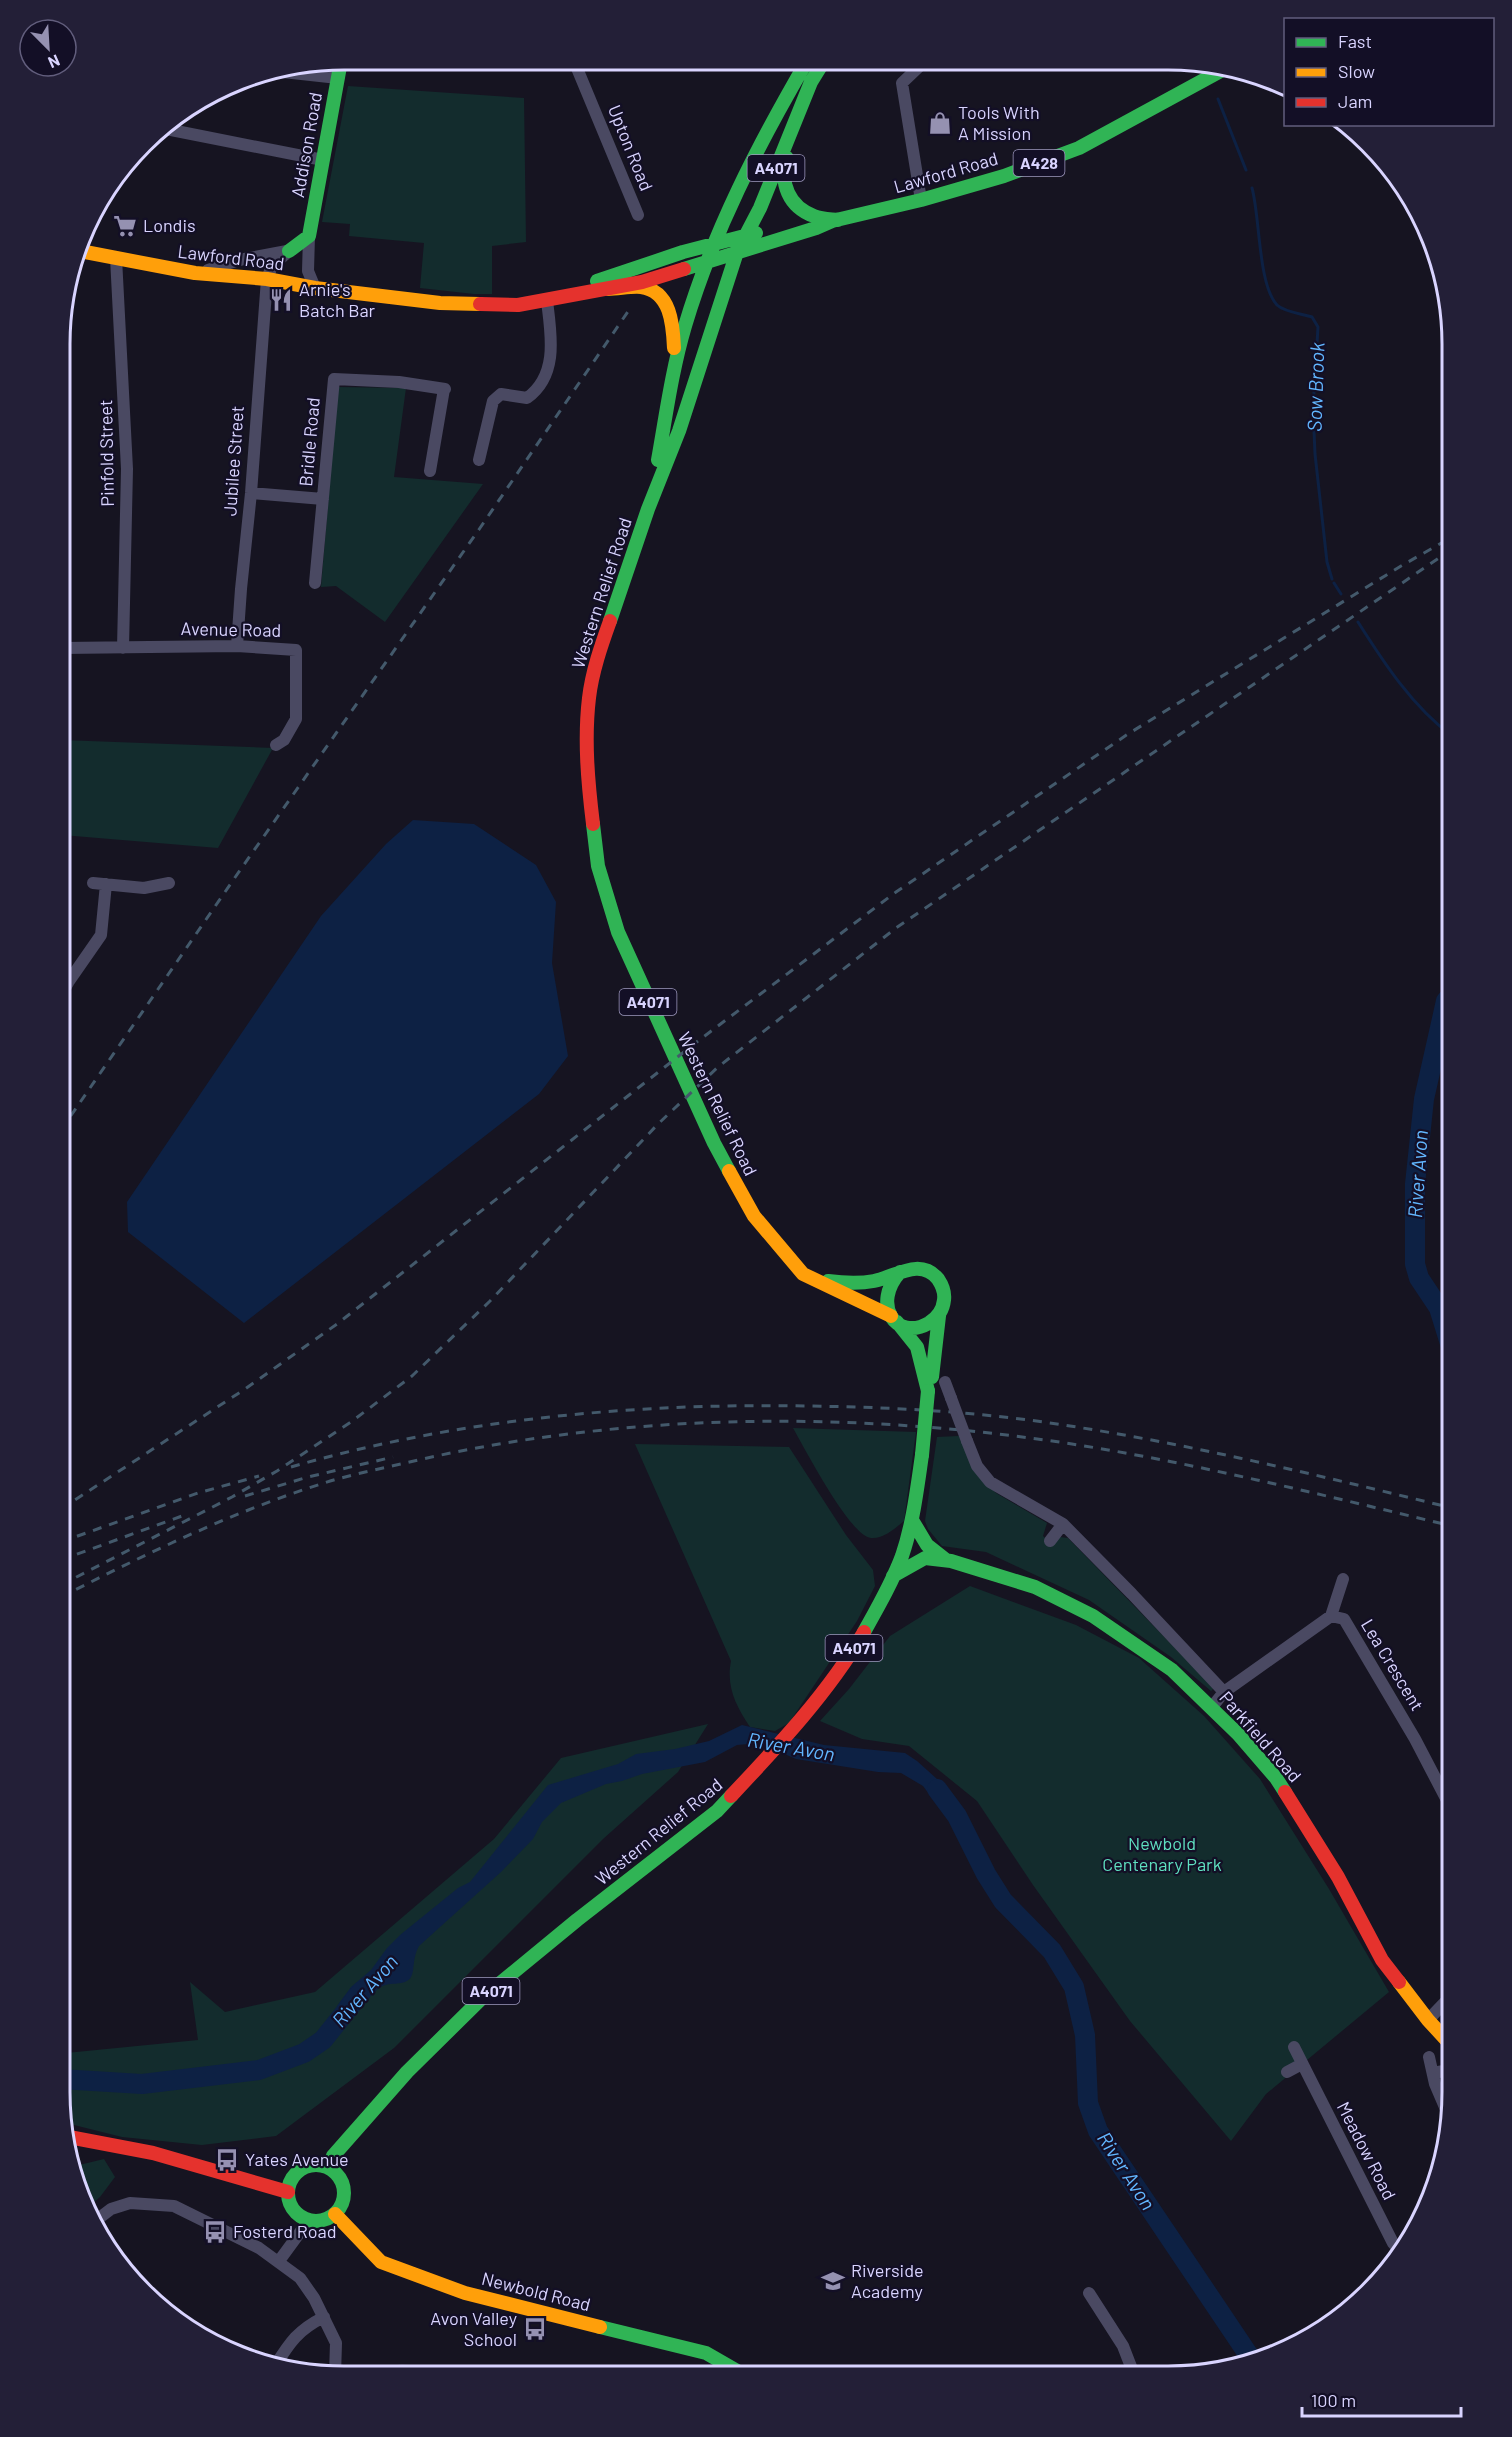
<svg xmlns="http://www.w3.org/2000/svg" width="1512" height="2437" viewBox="0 0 1512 2437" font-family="Barlow,sans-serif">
<rect width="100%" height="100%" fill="#161421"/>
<path fill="#132c2d" d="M348,86L524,98L526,242L492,246V294H474L420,288L424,243L349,236L350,224L322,222Z
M338,387L406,388L394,477L483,484L385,622L336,586L321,587Z
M62,740L273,748L218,848L62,835Z
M793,1428L916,1432L904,1521C895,1528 884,1539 871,1538C850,1536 805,1449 793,1428Z
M959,1436L974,1470L996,1493L1047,1523L1043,1536L1052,1544L1060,1537L1068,1538L1214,1688L1211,1691L1171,1657L1089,1600L986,1552L942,1546L928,1529L925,1521L937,1437Z
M635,1444L789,1447L846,1535L873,1570L875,1586L857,1621L789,1723L775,1731L750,1727C736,1706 726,1687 731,1661Z
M970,1586L1076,1625L1139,1658L1204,1716L1260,1779L1329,1889L1389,1992L1266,2094L1231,2141L1130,2021L1033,1885L977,1801L909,1746L862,1739L820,1721L849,1689L890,1636Z
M708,1724L678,1772L603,1839L394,2048L276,2136L202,2145L122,2137L66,2123L60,2092V2052L66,2053L198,2040L190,1982L225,2012L315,1992L494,1839L561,1758Z
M1451,2073V2109L1440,2083L1441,2079Z
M104,2159L115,2177L100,2197L86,2209L82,2201L75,2166Z"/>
<path fill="#0d2144" d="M413,820L474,824L536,865L556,902L552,963L568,1056L539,1094L244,1323L128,1232L127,1202L321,916L386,844Z
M742,1725L824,1745L905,1753L917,1761L947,1788L960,1806L944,1814L923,1786L901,1773L878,1772L796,1759L759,1743L737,1745L705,1762L642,1774L622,1781L606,1784L561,1803L542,1822L533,1839L501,1872L419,1946C412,1958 415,1970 411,1977C405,1987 390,1981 381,1987C371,1993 363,2006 355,2015L337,2006L351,1987L371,1970L387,1948L400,1935L458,1888L470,1882L548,1785L618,1764L636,1754L675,1749L709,1741Z"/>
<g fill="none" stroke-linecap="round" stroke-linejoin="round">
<path stroke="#0d2144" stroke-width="3" d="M1218,99L1246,170
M1252,188C1260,216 1258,285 1277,305C1284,312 1303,314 1312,317L1318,327L1313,408L1315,454L1327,562L1332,579
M1334,583L1341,594
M1358,622C1384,663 1412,706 1452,736"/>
<path stroke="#0d2144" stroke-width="20" d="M1452,1350L1439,1308L1419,1278L1415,1264V1184L1424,1099L1446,1001L1452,994
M937,1789L957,1816L986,1874L1003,1901L1052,1951L1074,1987L1085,2035L1088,2103L1098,2131L1252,2360
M60,2079L142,2084L259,2070L304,2053L323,2040L362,1991"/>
<path stroke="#4a4962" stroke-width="12" d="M574,61L638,215
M283,72L338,78
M161,128L323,160
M921,200L902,83L924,62
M309,236L308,271L315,288
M116,258L127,469L123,648
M208,270L239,260L287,251
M479,460L493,401L501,394L527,398C559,375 551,334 547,301
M430,471L444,389
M251,493L323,499
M315,583L334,379L399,382L445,389
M237,646L241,589L251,493L267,279L272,266L289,251
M62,648L237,646L296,650V719L284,740L276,745
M93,883L144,888L169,883
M61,976L69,981L101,935L106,884
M61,995L69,981
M945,1382L951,1398
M967,1441L977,1466L990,1482L1063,1524L1132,1594L1224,1692
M1050,1541L1063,1524
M1331,1616L1343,1579
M1212,1707L1224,1692L1331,1616L1344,1619L1415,1739L1451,1808
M1428,2020L1451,1996
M1294,2047L1393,2243L1401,2252
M1429,2057L1435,2084L1450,2119
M1287,2072L1302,2064
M1433,2073L1449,2070
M94,2222L111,2209L130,2203L174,2206L259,2248L300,2278L314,2298L336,2343L335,2375
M279,2261L309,2220
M1089,2293L1123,2346L1135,2377
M275,2366C290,2342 298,2330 324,2317
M360,2375C385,2371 410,2368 434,2375"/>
<path stroke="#30b455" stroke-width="14" d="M787,158C779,183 789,207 814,216C822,219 830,219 838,220
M289,251L309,236L341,61
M684,269L816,228L832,221L921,200L1004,176L1079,148L1226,68
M597,281L683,252L756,233
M658,460C666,415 672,370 685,326C713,232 758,145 807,61
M610,621L648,509L679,431L737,252L760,208L811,82L824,61
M593,824L598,866L618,932L714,1143L729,1171
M828,1281C843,1283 859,1284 874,1281C895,1277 920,1257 938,1279C942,1285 945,1293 944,1300C943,1310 937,1318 929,1323C896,1342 871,1304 900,1272
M897,1322L917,1347L928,1391
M932,1377L939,1316
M912,1520L927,1545L946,1560
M893,1576L925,1558L951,1561L1035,1587L1093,1616L1172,1670L1238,1734L1276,1778L1285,1792
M864,1632C878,1607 892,1583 902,1556C913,1524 917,1489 922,1455
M288 2193a28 28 0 1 1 56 0a28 28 0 1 1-56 0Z
M329,2167L333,2156L407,2072L481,1999L577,1920L717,1811L731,1796
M600,2327L706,2353L746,2376"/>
<path stroke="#ff9f0a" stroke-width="14" d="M80,251L195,273L267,279L315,288L440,303L480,304
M608,289C619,289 630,286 641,287C671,291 673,325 674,348
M729,1171L754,1216L803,1274L891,1316
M1399,1982L1428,2020L1451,2045
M335,2214L381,2262L465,2293L600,2327"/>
<path stroke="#e5322d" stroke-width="14" d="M480,304L518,305L642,282L684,269
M593,824C588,783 584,740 589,698C592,672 601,646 610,621
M1285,1792L1338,1877L1382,1960L1399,1982
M731,1796C779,1745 828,1693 864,1632
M69,2137L153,2153L288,2192"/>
<path stroke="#43596b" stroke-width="3" stroke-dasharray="9 8" stroke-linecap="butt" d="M61,1130L236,876L480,528L629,310
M291,1467C458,1419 633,1403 805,1406C894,1407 983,1412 1070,1426C1199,1446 1325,1477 1452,1508
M245,1496L308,1477L393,1457
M61,1509L245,1389L337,1324L698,1041L896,892L1128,734L1401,566L1452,537
M61,1542L198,1493L259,1476
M61,1560L182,1516
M61,1585L232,1497L277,1471L351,1422L412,1376L490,1301L658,1124L718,1067L896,928L1452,549
M61,1597C146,1554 232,1512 324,1483C349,1475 375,1470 401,1464C619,1412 851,1410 1072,1444C1200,1464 1326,1496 1452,1526"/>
<path stroke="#4a4962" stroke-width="12" d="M951,1398L967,1441"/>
<path stroke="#30b455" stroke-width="14" d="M922,1455L928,1391"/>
</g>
<defs>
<g id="shop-bare" transform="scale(1.8)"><path d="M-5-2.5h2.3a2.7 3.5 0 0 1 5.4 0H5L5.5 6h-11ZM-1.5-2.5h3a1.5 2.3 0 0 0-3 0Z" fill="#9591b1" stroke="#130f26" stroke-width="2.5" paint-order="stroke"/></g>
<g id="supermarket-bare" transform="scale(1.8)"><path d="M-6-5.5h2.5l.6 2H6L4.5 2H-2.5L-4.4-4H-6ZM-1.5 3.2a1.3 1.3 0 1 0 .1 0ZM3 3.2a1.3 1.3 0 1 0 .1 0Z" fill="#9591b1" stroke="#130f26" stroke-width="2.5" paint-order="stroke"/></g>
<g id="restaurant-bare" transform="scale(1.8)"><path d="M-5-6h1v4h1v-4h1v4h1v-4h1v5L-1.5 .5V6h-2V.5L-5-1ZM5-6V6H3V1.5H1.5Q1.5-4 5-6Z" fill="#9591b1" stroke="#130f26" stroke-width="2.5" paint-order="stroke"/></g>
<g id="bus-bare" transform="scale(1.8)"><path d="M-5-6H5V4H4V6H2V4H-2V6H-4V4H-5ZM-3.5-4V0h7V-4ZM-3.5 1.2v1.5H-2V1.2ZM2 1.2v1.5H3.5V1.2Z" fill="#9591b1" stroke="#130f26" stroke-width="2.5" paint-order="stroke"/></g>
<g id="school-bare" transform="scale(1.8)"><path d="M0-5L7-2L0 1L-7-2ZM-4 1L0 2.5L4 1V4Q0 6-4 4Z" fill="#9591b1" stroke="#130f26" stroke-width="2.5" paint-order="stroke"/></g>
</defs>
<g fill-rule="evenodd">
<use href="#shop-bare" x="940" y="123"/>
<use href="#supermarket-bare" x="125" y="226"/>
<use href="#restaurant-bare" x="281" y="300"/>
<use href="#bus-bare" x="227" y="2160"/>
<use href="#bus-bare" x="215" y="2232"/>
<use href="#school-bare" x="833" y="2281"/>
<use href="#bus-bare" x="535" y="2329"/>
</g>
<g text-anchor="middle" stroke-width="4.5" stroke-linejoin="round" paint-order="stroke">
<g fill="#130f26" stroke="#9e99be" stroke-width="1.5">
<rect x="1013.5" y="150" width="51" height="26" rx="4.5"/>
<rect x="747.5" y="155" width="57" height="26" rx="4.5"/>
<rect x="619.5" y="989" width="57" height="26" rx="4.5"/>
<rect x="825.5" y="1635" width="57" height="26" rx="4.5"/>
<rect x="462.5" y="1978" width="57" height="26" rx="4.5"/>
</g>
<g font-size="16" font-weight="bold" fill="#d9d4ff">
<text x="1039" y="169">A428</text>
<text x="776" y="174">A4071</text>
<text x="648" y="1008">A4071</text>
<text x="854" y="1654">A4071</text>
<text x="491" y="1997">A4071</text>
</g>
<g font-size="18" fill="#d9d4ff" stroke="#130f26" text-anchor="start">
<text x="958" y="119">Tools With<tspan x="958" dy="21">A Mission</tspan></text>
<text x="143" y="232">Londis</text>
<text x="299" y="296">Arnie's<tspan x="299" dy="21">Batch Bar</tspan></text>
<text x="245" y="2166">Yates Avenue</text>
<text x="233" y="2238">Fosterd Road</text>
<text x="851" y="2277">Riverside<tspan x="851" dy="21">Academy</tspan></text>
<text x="517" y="2325" text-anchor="end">Avon Valley<tspan x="517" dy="21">School</tspan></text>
</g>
<g font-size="18" fill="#d9d4ff" stroke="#130f26">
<text transform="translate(307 145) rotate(-80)" y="6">Addison Road</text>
<text transform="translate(630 148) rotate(68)" y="6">Upton Road</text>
<text transform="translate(946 173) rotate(-16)" y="6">Lawford Road</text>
<text transform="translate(231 258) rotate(7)" y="6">Lawford Road</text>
<text transform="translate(310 442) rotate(-85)" y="6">Bridle Road</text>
<text transform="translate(107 453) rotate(-91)" y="6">Pinfold Street</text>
<text transform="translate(234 461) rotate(-86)" y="6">Jubilee Street</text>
<text transform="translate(602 593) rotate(-72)" y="6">Western Relief Road</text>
<text transform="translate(231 630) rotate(1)" y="6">Avenue Road</text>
<text transform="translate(717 1104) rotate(64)" y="6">Western Relief Road</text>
<text transform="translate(1392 1665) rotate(59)" y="6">Lea Crescent</text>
<text transform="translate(1260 1737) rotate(49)" y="6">Parkfield Road</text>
<text transform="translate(659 1832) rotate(-39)" y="6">Western Relief Road</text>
<text transform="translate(1366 2151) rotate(63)" y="6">Meadow Road</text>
<text transform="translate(536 2292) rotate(14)" y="6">Newbold Road</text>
</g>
<g font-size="18" fill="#5fe0c0" stroke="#130f26">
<text x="1162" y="1850">Newbold<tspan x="1162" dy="21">Centenary Park</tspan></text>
</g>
<g font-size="20" font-style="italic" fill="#62b6ff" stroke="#130f26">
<text transform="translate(1316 387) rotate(-88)" y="7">Sow Brook</text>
<text transform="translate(1418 1174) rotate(-86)" y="7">River Avon</text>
<text transform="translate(791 1747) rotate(10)" y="7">River Avon</text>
<text transform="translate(365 1991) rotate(-49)" y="7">River Avon</text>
<text transform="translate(1126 2171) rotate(57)" y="7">River Avon</text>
</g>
</g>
<path d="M0 0H1512V2437H0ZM344 70H1168A274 274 0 0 1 1442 344V2092A274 274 0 0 1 1168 2366H344A274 274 0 0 1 70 2092V344A274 274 0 0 1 344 70Z" fill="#231f37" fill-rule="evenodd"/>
<path fill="none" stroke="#d9d4ff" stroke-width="3" d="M344 70H1168A274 274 0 0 1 1442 344V2092A274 274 0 0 1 1168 2366H344A274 274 0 0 1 70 2092V344A274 274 0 0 1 344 70Z"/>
<rect x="1284" y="18" width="210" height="108" fill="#130f26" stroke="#625e7d" stroke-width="1.5"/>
<rect x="1296" y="38" width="30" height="9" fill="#30b455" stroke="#625e7d" stroke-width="1.5"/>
<text x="1338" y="48" font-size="18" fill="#d9d4ff">Fast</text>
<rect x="1296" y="68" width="30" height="9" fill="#ff9f0a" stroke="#625e7d" stroke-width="1.5"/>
<text x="1338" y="78" font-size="18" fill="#d9d4ff">Slow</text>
<rect x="1296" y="98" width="30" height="9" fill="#e5322d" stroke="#625e7d" stroke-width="1.5"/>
<text x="1338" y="108" font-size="18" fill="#d9d4ff">Jam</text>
<g transform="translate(48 48) rotate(156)"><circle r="28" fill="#130f26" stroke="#625e7d" stroke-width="1.5"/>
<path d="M0-4.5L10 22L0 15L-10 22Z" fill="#9591b1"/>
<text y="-9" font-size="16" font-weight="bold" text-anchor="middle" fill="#d9d4ff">N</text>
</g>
<path d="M1302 2407v9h159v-9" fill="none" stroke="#d9d4ff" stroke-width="3"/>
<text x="1311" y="2407" font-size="18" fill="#d9d4ff" stroke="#130f26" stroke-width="4.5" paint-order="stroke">100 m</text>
</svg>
